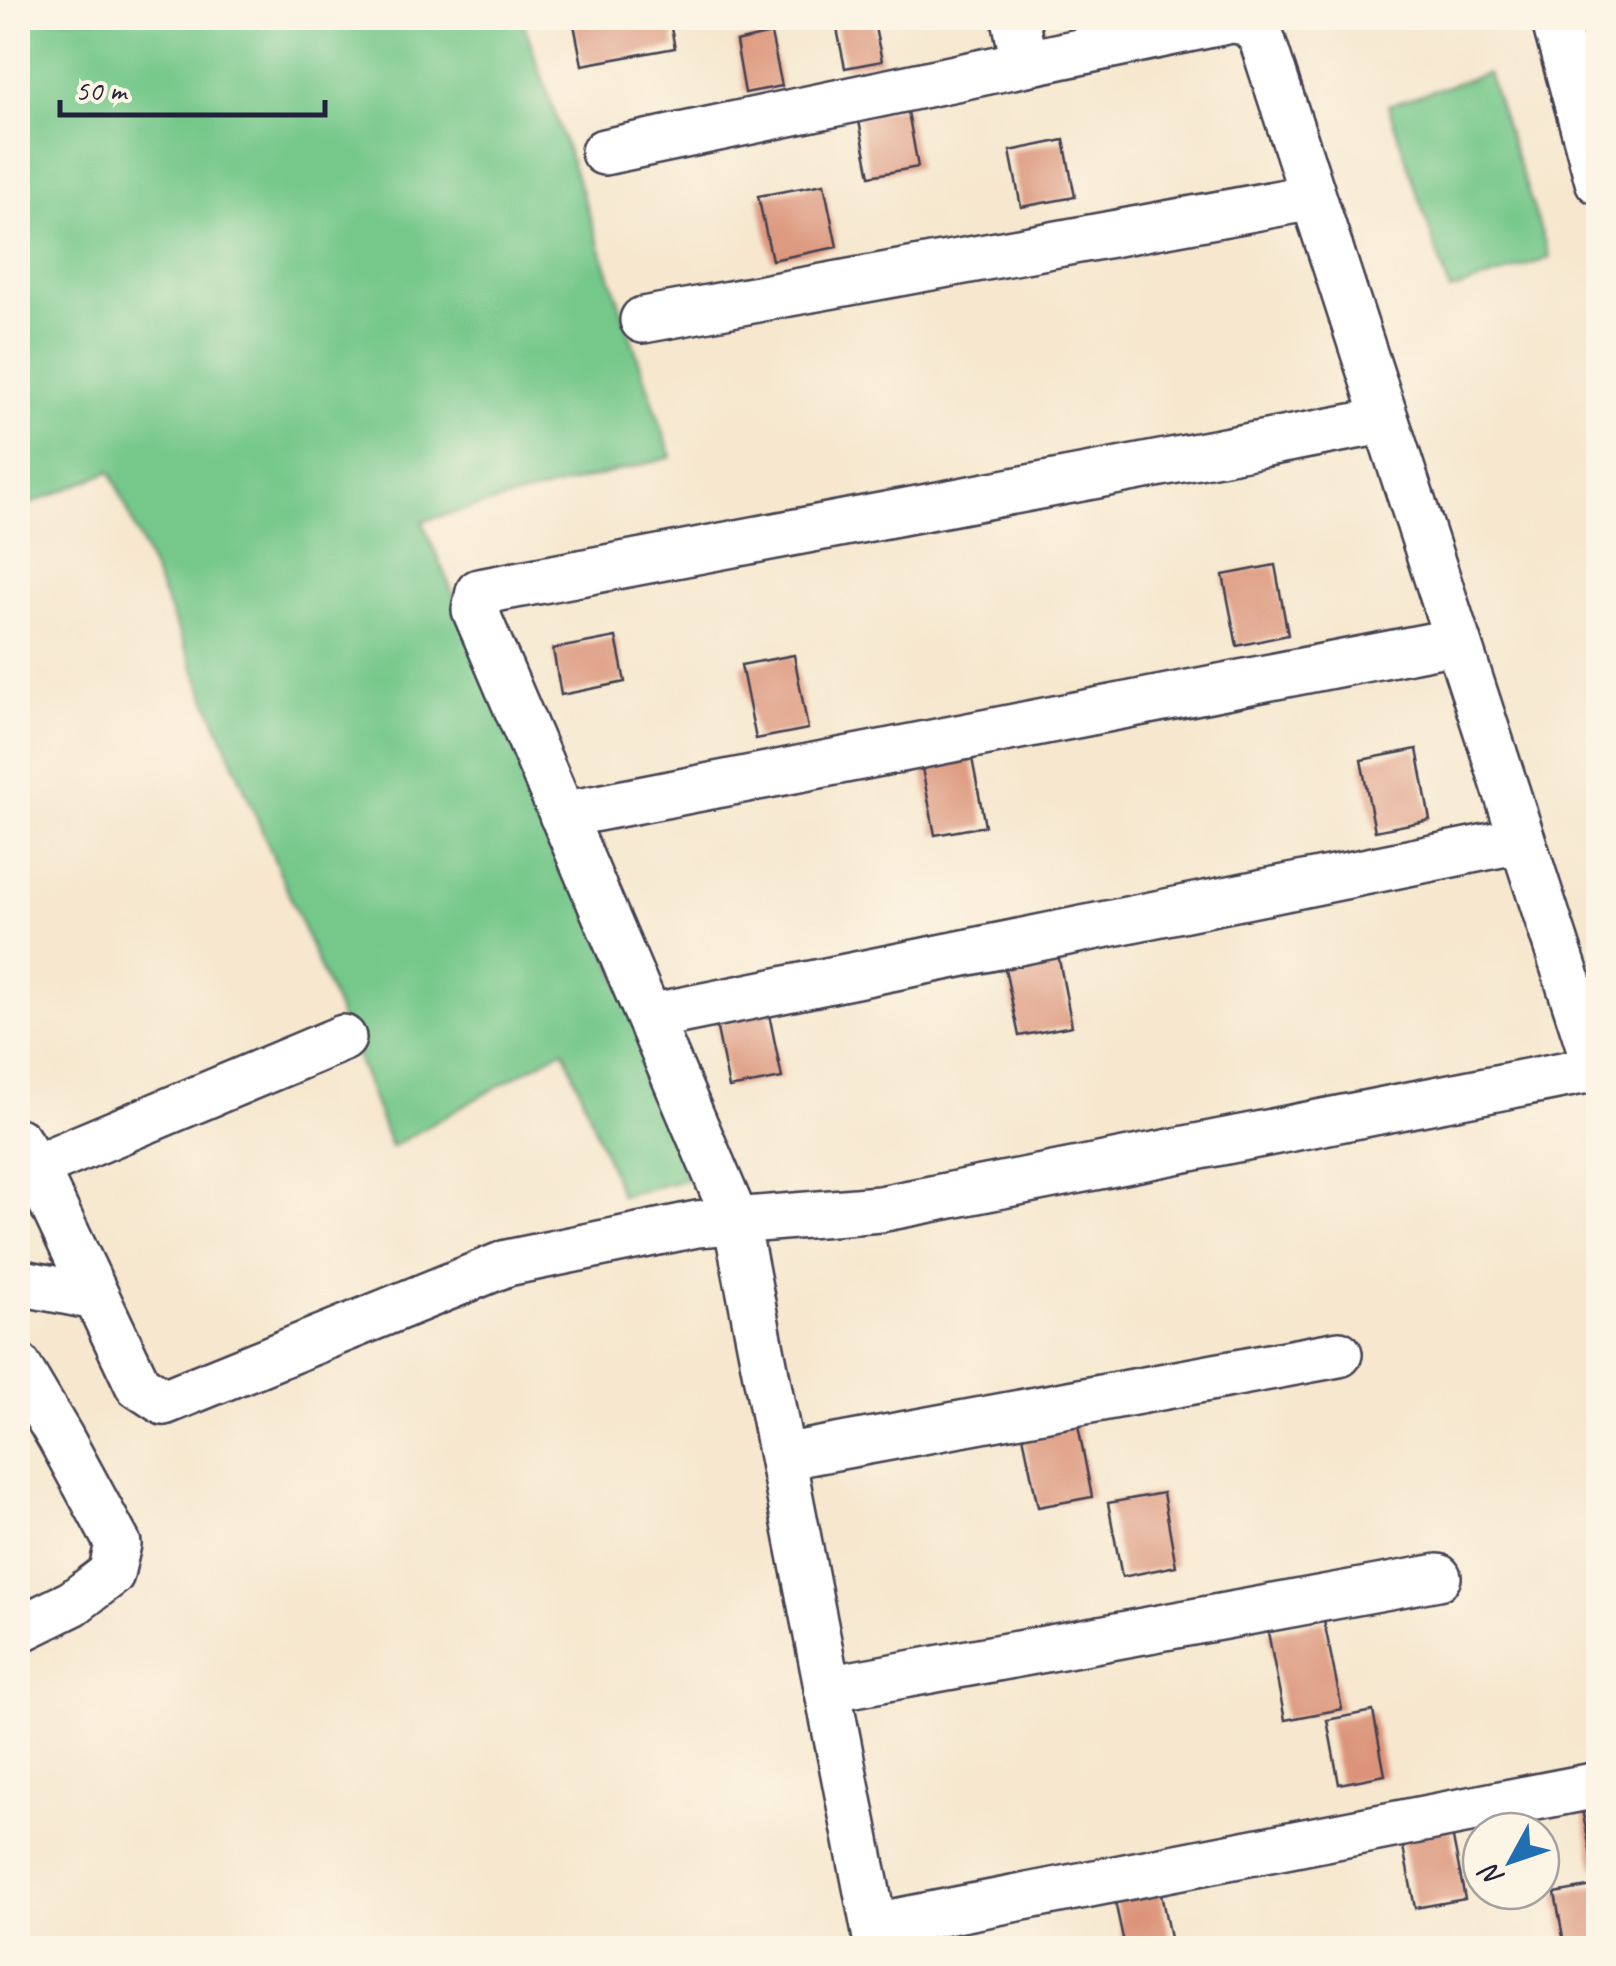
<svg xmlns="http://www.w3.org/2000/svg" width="1616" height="1966" viewBox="0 0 1616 1966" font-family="Caveat,sans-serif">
<rect width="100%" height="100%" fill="#fcf5e5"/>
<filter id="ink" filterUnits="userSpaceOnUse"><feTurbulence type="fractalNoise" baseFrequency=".01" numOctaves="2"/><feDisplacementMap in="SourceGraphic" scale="20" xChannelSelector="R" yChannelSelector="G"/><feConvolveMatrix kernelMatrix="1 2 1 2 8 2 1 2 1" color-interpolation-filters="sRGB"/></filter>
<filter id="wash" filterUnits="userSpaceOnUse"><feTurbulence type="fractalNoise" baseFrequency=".0048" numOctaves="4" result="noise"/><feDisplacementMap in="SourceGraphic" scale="40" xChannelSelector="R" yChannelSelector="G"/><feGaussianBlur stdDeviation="2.25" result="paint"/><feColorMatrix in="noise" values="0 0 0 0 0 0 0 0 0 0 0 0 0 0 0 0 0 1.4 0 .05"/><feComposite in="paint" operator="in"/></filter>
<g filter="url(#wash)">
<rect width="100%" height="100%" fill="#f6e7ce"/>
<path fill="#75c78a" stroke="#4c7462" stroke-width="2.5" d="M18,18H522L672,457L422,521L702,1175L621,1196L564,1049L391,1147L356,1054L111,471L18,509Z
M1488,73L1550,258L1450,291L1388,105Z"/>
<g id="blocks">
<path fill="#db947a" d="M581,18H669L675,48L582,65L573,19Z
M841,18H873L882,61L845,68L835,19Z
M771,34L782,86L745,93L736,42Z
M907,106L918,167L870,176L858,116Z
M1064,140L1075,197L1021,207L1010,151Z
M824,184L837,247L772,260L758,196Z
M1275,565L1288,635L1237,646L1223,575Z
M616,637L625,682L561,695L553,649Z
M794,655L808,729L756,739L741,665Z
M1417,749L1430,820L1375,831L1361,760Z
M971,753L985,826L935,835L921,763Z
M1058,954L1072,1026L1019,1036L1004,964Z
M767,1004L782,1078L729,1088L714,1014Z
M1077,1420L1092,1497L1038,1507L1022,1431Z
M1163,1493L1176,1566L1122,1577L1108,1503Z
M1324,1621L1342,1709L1285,1720L1268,1632Z
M1373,1711L1385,1775L1339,1784L1327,1720Z
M1598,1801V1869L1594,1870L1581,1804Z
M1451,1828L1465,1899L1415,1908L1401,1837Z
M1159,1884L1172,1948H1125L1113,1892Z
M1598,1885V1948H1565L1555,1893Z"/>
</g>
</g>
<g filter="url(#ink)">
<use href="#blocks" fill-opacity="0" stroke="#424051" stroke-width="2.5"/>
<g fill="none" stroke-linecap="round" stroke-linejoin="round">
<g stroke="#424051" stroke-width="50">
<path id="minor" d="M1015,18L1024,63
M1554,18L1598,181
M604,152L1231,20L1247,22L1261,36L1596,1067
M643,320L1313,197
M562,815L1456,641
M649,1017L1521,840
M18,1141L35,1167L138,1385L164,1402L507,1263L697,1224L880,1209L1598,1068
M35,1167L343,1038
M18,1282L95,1297
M18,1366L60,1437L118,1544L111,1574L73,1603L18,1630
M782,1457L1339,1354
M827,1689L1438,1577
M874,1926L1598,1785
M878,1948L736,1221L475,610L479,592L1383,421"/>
</g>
<use href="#minor" stroke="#fff" stroke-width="45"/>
</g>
</g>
<rect width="1616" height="1966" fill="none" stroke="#fcf5e5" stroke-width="60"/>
<g transform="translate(1511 1861) rotate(230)"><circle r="48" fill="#fcf5e5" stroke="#a5a1a1" stroke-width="2.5"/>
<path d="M0-8L18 38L0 25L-18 38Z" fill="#1f6fb2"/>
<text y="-15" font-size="28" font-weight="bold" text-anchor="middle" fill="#22223b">N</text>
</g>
<path d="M60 100v15h265v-15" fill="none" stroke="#22223b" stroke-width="5"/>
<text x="75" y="100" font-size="30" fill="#22223b" stroke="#fcf5e5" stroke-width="8" paint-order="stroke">50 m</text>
</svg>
